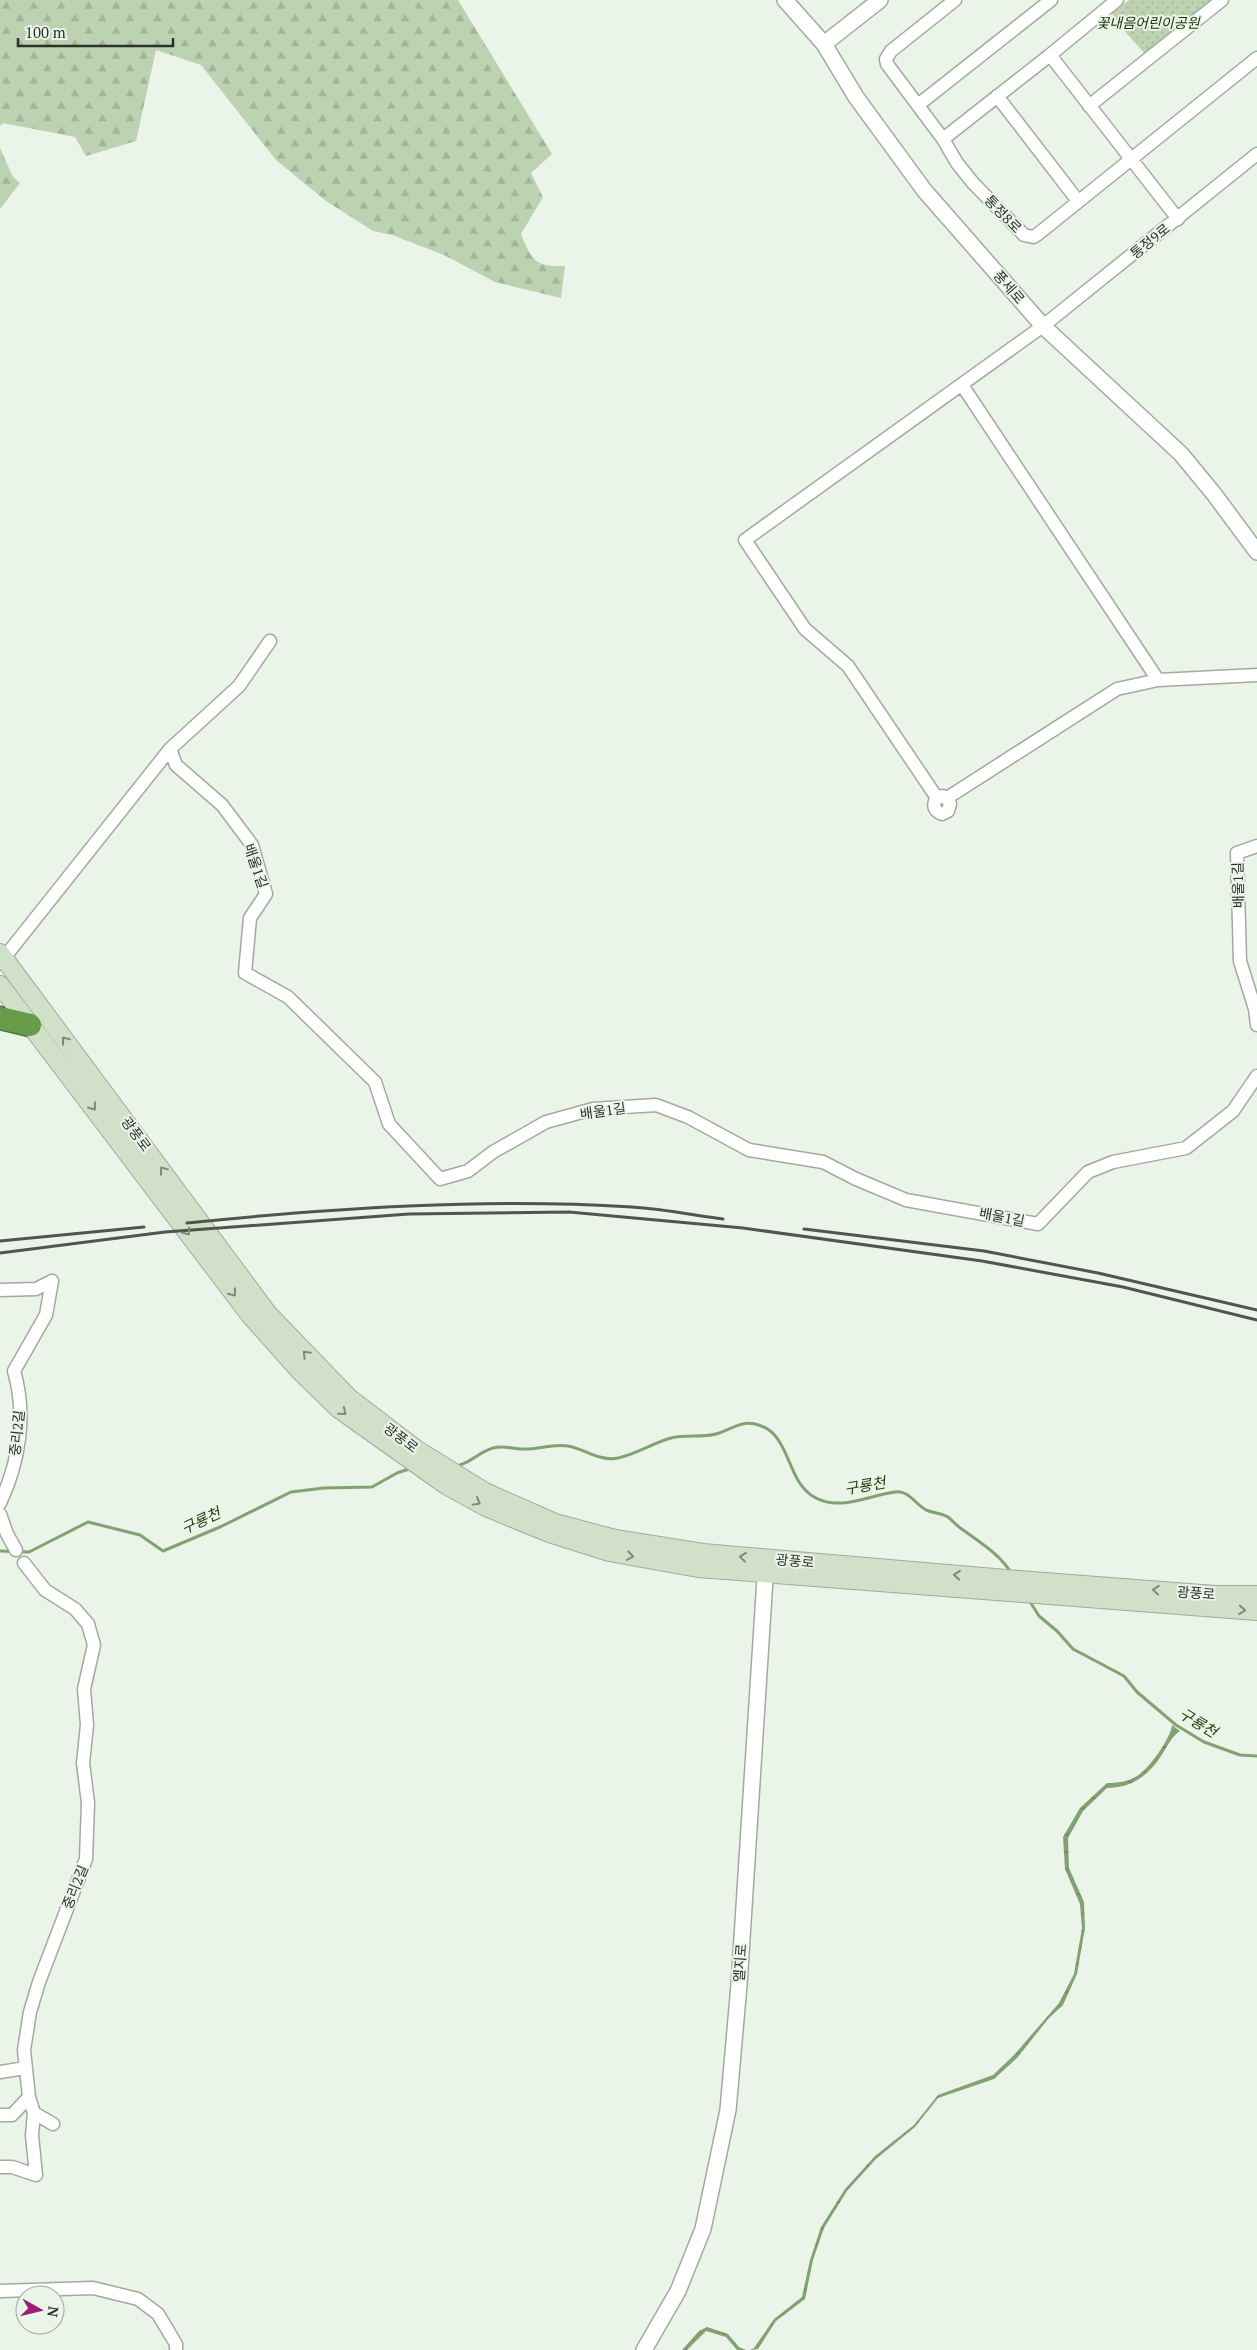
<svg xmlns="http://www.w3.org/2000/svg" width="1257" height="2350" viewBox="0 0 1257 2350" font-family="'PT Serif','Noto Sans KR',serif">
<defs>
<pattern id="grass-dots" width="8" height="8" patternUnits="userSpaceOnUse" patternTransform="scale(1.25)"><rect width="8" height="8" fill="#bcd2b1"/><path d="M2 2h.1M6 6h.1" fill="none" stroke="#a2b598" stroke-width="1.8" stroke-linecap="round"/></pattern>
<pattern id="forest-firs" width="22" height="20" patternUnits="userSpaceOnUse" patternTransform="scale(1.25)"><rect width="22" height="20" fill="#bcd2b1"/><path d="M5 1l3.5 6h-7zM16 11l3.5 6h-7z" fill="#a2b598"/></pattern>
<pattern id="water-ripples" width="26" height="14" patternUnits="userSpaceOnUse" patternTransform="scale(1.25)"><rect width="26" height="14" fill="#81a272"/><path d="M2 4q2-2 4 0t4 0M15 11q2-2 4 0t4 0" fill="none" stroke="#6a845e"/></pattern>
</defs>
<rect width="100%" height="100%" fill="#ebf4e8"/>
<path fill="url(#grass-dots)" d="M1129,0H1212L1146,55L1121,27L1112,13Z"/>
<path fill="url(#forest-firs)" d="M0,0H458L552,154L531,173L543,197L521,234C532,261 535,267 565,266L561,298L495,282L444,255L392,235L373,231L326,201L276,160L201,65L156,50L136,141L86,156L75,137L3,123L0,126Z
M0,148L13,177L20,183L0,209Z"/>
<path fill="url(#water-ripples)" d="M1172,1725L1180,1731C1172,1736 1168,1745 1163,1753C1150,1774 1133,1788 1107,1788L1083,1811L1068,1838L1069,1868L1084,1902L1085,1928L1077,1974L1063,2005L1049,2018L1017,2058L994,2079L938,2098L915,2127L876,2159L847,2191L824,2228L813,2260L805,2299L776,2321L758,2349L750,2350L754,2348L774,2319L802,2297L810,2260L821,2227L845,2189L875,2156L914,2125L938,2095L993,2075L1014,2055L1059,2003L1074,1974L1082,1928L1080,1904L1065,1869L1063,1837L1080,1808L1107,1783C1118,1783 1127,1782 1137,1776C1148,1770 1171,1738 1172,1725Z
M707,2327L728,2334L739,2347L746,2350H737L726,2337L706,2331L687,2350H682L699,2331Z"/>
<g fill="none" stroke-linecap="round" stroke-linejoin="round">
<path stroke="#81a272" stroke-width="3" d="M460,1465C473,1461 481,1451 493,1448C504,1445 513,1449 523,1449C538,1450 553,1443 568,1446C585,1449 600,1462 618,1458C636,1454 653,1443 671,1438C686,1434 701,1438 716,1434C729,1431 741,1420 755,1424C792,1432 784,1479 814,1497C840,1512 869,1495 895,1492C909,1490 915,1504 926,1510C933,1513 941,1513 948,1517C952,1520 955,1524 959,1527C979,1542 998,1552 1012,1574
M0,1551L29,1552L88,1522L140,1535L163,1551L220,1527L291,1492L324,1488L372,1487L397,1473L412,1468
M1029,1600L1039,1616L1057,1631L1073,1649L1124,1676L1137,1692L1176,1725L1204,1742L1240,1755L1257,1756"/>
<g stroke="#a2aa9e" stroke-width="15">
<path id="minor" d="M955,0L891,51L886,59L887,64L943,139L957,163L973,183L1024,235L1033,237L1038,234L1257,58
M1117,0L1050,55L1178,219
M997,96L1078,201
M918,105L1051,0
M1089,106L1222,0
M943,139L1050,55
M962,385L1158,680
M270,641L239,686L170,749L176,765L222,805L252,845L266,894L250,918L245,973L288,997L375,1082L389,1124L440,1179L468,1171L493,1152L546,1122L593,1109L656,1105L688,1117L749,1150L823,1162L856,1179L906,1200L1038,1224L1088,1172L1113,1162L1186,1148L1233,1111L1257,1076
M937,798L848,666L805,629L745,540L1043,326L1257,154
M947,798L950,804L948,811L942,814C934,811 932,805 937,798L943,796L947,798L1117,689L1158,680L1257,675
M1257,846L1237,853L1240,961L1255,1009L1257,1025
M0,963L170,749
M0,1290L36,1289L52,1281
M0,1503C19,1463 27,1415 14,1371L46,1315L52,1281
M0,1514L7,1534L16,1550
M0,2072L25,2068
M34,2113L53,2124
M0,2115H12L29,2097
M0,2167H12L36,2175L32,2135L34,2113L29,2097L24,2050L30,2012L39,1982L86,1859L88,1803L83,1763L87,1725L84,1689L94,1645L88,1624L75,1609L45,1590L24,1563
M0,2291L93,2288L138,2299L158,2314L176,2344V2350"/>
</g>
<g stroke="#a2aa9e" stroke-width="18">
<path id="tertiary" d="M785,0L824,44L856,97L924,190L1043,326L1181,454L1214,494L1257,552
M824,44L880,0
M644,2350L678,2291L703,2229L728,2110L739,1985L766,1563"/>
</g>
<g stroke="#a2aa9e" stroke-width="20">
<path id="secondary" d="M0,953L268,1314L349,1398L417,1450L485,1492L555,1523L615,1539L703,1553L1006,1579L1215,1595H1257
M0,985L250,1315L299,1370L339,1409L446,1485L486,1507L549,1533L609,1552L698,1568L1257,1611"/>
</g>
<g stroke="#52763f" stroke-width="25">
<path id="motorway" d="M0,1018L30,1025"/>
</g>
<use href="#minor" stroke="#fff" stroke-width="12"/>
<use href="#tertiary" stroke="#fff" stroke-width="15"/>
<use href="#secondary" stroke="#d1e1c9" stroke-width="18"/>
<use href="#motorway" stroke="#669c4a" stroke-width="22"/>
<path stroke="#50554e" stroke-width="3" d="M187,1223C334,1208 484,1198 632,1207C663,1209 693,1215 723,1219
M804,1229L984,1251L1098,1273L1257,1310
M0,1241L144,1227
M0,1253L165,1232L409,1214L569,1212L743,1228L982,1261L1123,1287L1257,1320"/>
</g>
<defs><path id="oneway-chevron" d="M-2-3.5L2.5 0L-2 3.5" fill="none" stroke-width="1.6" stroke-linecap="round" stroke-linejoin="round" transform="scale(1.25)"/></defs>
<g stroke="#7f887a">
<use href="#oneway-chevron" transform="translate(65 1040) rotate(-127)"/>
<use href="#oneway-chevron" transform="translate(93 1107) rotate(53)"/>
<use href="#oneway-chevron" transform="translate(163 1170) rotate(-127)"/>
<use href="#oneway-chevron" transform="translate(187 1232) rotate(54)"/>
<use href="#oneway-chevron" transform="translate(233 1293) rotate(52)"/>
<use href="#oneway-chevron" transform="translate(306 1354) rotate(-134)"/>
<use href="#oneway-chevron" transform="translate(343 1412) rotate(39)"/>
<use href="#oneway-chevron" transform="translate(477 1502) rotate(29)"/>
<use href="#oneway-chevron" transform="translate(630 1556) rotate(10)"/>
<use href="#oneway-chevron" transform="translate(743 1557) rotate(-174)"/>
<use href="#oneway-chevron" transform="translate(957 1575) rotate(-175)"/>
<use href="#oneway-chevron" transform="translate(1156 1590) rotate(-175)"/>
<use href="#oneway-chevron" transform="translate(1242 1610) rotate(4)"/>
</g>
<g text-anchor="middle" stroke-width="4" stroke-linejoin="round" paint-order="stroke">
<g font-size="14" font-style="italic" fill="#173602" stroke="#ebf4e8">
<text x="1148" y="28">꽃내음어린이공원</text>
</g>
<g font-size="14" fill="#2d302b" stroke="#ebf4e8">
<text transform="translate(1003 214) rotate(46)" y="5">통정8로</text>
<text transform="translate(1150 241) rotate(-39)" y="5">통정9로</text>
<text transform="translate(1009 287) rotate(49)" y="5">풍세로</text>
<text transform="translate(256 866) rotate(71)" y="5">배울1길</text>
<text transform="translate(1238 885) rotate(-91)" y="5">배울1길</text>
<text transform="translate(603 1111) rotate(-8)" y="5">배울1길</text>
<text transform="translate(136 1134) rotate(53)" y="5">광풍로</text>
<text transform="translate(1002 1217) rotate(11)" y="5">배울1길</text>
<text transform="translate(17 1433) rotate(-84)" y="5">중리2길</text>
<text transform="translate(401 1438) rotate(37)" y="5">광풍로</text>
<text transform="translate(795 1561) rotate(5)" y="5">광풍로</text>
<text transform="translate(1196 1593) rotate(4)" y="5">광풍로</text>
<text transform="translate(75 1887) rotate(-68)" y="5">중리2길</text>
<text transform="translate(740 1963) rotate(-86)" y="5">엘지로</text>
</g>
<g font-size="15" font-style="italic" fill="#1c3c08" stroke="#ebf4e8">
<text transform="translate(865 1486) rotate(-10)" y="5">구룡천</text>
<text transform="translate(201 1521) rotate(-25)" y="5">구룡천</text>
<text transform="translate(1198 1723) rotate(31)" y="5">구룡천</text>
</g>
</g>
<g transform="translate(40 2310) rotate(98)"><circle r="24" fill="#ebf4e8" stroke="#9fa69c"/>
<path d="M0-4L9 19L0 12L-9 19Z" fill="#9d1e72"/>
<text y="-8" font-size="14" font-weight="bold" text-anchor="middle" fill="#2d302b">N</text>
</g>
<path d="M18 38v8h155v-8" fill="none" stroke="#2d302b" stroke-width="2.5"/>
<text x="25" y="38" font-size="15" fill="#2d302b" stroke="#ebf4e8" stroke-width="4" paint-order="stroke">100 m</text>
</svg>
